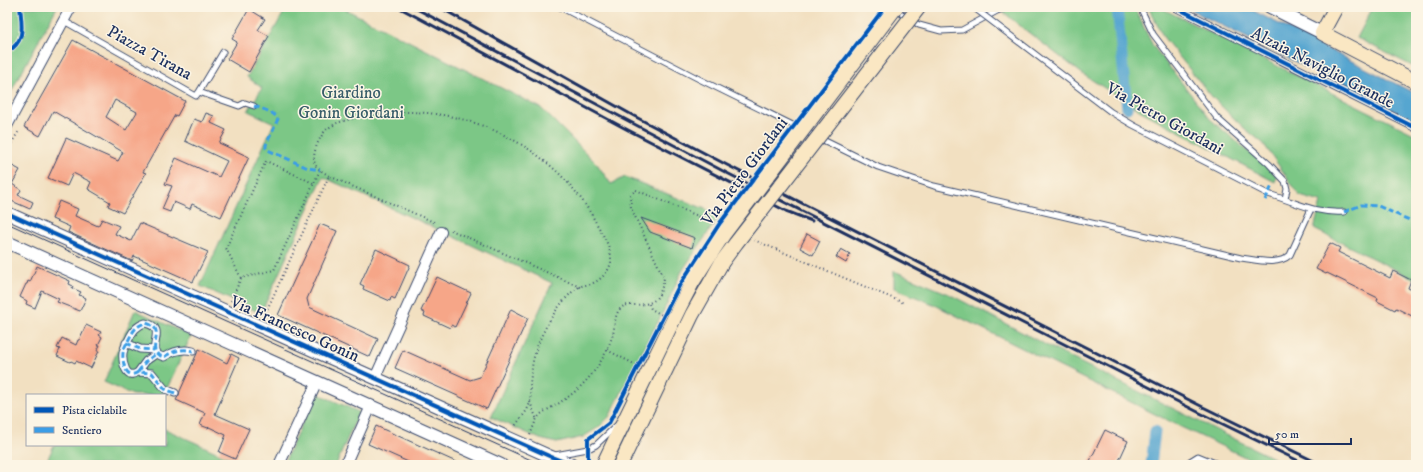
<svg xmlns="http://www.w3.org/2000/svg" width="1423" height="472" viewBox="0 0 1423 472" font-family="'IM FELL DW Pica',serif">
<rect width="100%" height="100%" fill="#fcf5e5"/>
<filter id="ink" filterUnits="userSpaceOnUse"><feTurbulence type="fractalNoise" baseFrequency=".025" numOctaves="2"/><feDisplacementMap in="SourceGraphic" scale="8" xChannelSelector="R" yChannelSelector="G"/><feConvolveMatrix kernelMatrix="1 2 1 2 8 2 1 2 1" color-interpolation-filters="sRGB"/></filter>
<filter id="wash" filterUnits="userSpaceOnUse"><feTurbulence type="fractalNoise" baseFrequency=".012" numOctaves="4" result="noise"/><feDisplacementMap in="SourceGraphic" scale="16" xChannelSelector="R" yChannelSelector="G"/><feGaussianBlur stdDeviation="0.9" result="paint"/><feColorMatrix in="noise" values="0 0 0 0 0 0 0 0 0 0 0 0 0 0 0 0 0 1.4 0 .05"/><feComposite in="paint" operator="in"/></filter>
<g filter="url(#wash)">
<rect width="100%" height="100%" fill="#f2e0c1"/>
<path fill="#7cc786" stroke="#4c7b72" d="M7,7H57L7,99Z
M287,7H341L541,108L597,164L611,184L625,177L720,215L682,271L663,312L609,417L599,427L583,437L557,443L540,439L491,417L552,283L448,234L323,177L261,313L200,286L274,123L248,111L262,88L247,77Z
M997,7H1134L1153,46L1210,119L1277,176L1275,182L1141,111L1084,75L1024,29Z
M1148,7H1159L1416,135V280L1314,229L1321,202L1300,196L1263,143L1245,129L1213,98L1164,38Z
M1373,7H1416V68L1357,38Z
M894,271L949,294L1067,356L1287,465H1262L1181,427L933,304L894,288Z
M135,310L191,336L164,395H133L104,382Z
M316,393L359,412L336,465H283Z
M165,429L245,465H45L54,445H165Z"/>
<path fill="#56a6d0" stroke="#386a97" d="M1185,7H1246L1416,94V122Z"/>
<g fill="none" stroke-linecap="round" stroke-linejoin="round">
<path stroke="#56a6d0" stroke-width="11" d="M1117,7L1127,108
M1151,465L1155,431"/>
</g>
<g id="blocks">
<path fill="#f6a688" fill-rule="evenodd" d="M249,9L265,19L258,30L269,36L249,72L227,59L237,42L232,39Z
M73,40L185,101L177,116L175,115L143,172L146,173L123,213L108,206L110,202L88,189L91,182L73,173L67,186L48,178L66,138L118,161L123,152L53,111L40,136L24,127ZM115,100L137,112L126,130L106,117Z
M206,113L214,116L211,123L226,130L219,143L249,157L221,217L192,204L190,209L174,202L170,212L162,209L172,186L165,184L176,158L219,177L227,161L185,141L194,119L202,122Z
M7,163L20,170L12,184L21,190L18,195L33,202L30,209L7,199Z
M59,201L78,209L75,216L98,226L102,219L119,226L115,234L131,241L140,223L208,252L193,282L134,256L132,261L68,232L70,227L52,219Z
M641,218L695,238L692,248L650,232Z
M320,224L337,231L307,299L309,307L378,339L370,357L278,315Z
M807,234L820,241L813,255L800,248Z
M1330,243L1340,248L1338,252L1390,278L1393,271L1411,280L1408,288L1416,292V318L1396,308L1395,310L1377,301L1378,298L1327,273L1326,274L1316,269Z
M376,249L410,265L395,299L391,297L390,301L363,289L364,286L360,284Z
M841,249L850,254L846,263L836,257Z
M37,266L70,281L69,284L73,286L72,288L81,292L79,295L86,298L80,311L57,302L59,299L42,291L35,308L26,304L27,301L20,297L26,284H27L28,281L30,282Z
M437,277L471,293L455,327L451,325L450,328L424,316L425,313L421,311Z
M511,309L528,318L487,409L395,368L403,350L470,380L480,377Z
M86,325L101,332L99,335L102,337L98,345H100L97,351H99L91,368L76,361L75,363L71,361L70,362L57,356L60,349L57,348L62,338L76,345L78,340H79Z
M199,349L227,363L231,354L239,358L215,414L249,429L235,459L219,452L226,435L209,427L208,428L200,425L205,413L176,400L179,395L180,391Z
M376,426L463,465H415L368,444Z
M1105,430L1128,441L1117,465H1088Z"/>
</g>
</g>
<g filter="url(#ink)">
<use href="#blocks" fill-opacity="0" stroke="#3b4a6d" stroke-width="1"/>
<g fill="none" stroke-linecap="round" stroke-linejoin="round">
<g stroke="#3b4a6d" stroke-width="7">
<path id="service" d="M560,7L699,79L878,167L934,186L1241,258C1257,260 1278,266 1290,255L1311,209
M1140,7L1153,34L1217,118L1269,164L1285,181L1287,189L1285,199
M896,10L919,25L941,31L962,30L997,11L1008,7
M64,21L196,96L199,92
M223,52L199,92L239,106L245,103L254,106
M1268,194C1296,202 1315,214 1344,212
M555,455L588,449L596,445L616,426
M1189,465L1190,461L1198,456L1220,465"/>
</g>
<g stroke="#3b4a6d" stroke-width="9">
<path id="pedestrian" d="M1175,7L1416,128
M126,343L140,349L154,350
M138,372L146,361L156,354
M175,393L165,389L152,373L138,372C126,381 122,362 123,353C124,347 127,343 129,339C133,331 136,326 145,323C171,328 141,352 164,357C173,351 182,348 193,351"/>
</g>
<g stroke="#3b4a6d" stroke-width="12">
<path id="minor" d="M7,126L71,7
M375,378L441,232
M279,465L317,382
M345,465L371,406"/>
</g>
<g stroke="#3b4a6d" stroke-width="14">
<path id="tertiary" d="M1270,7L1322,33
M7,213L549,456L572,465
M7,242L501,465"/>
</g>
<g stroke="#3b4a6d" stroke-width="16">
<path id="secondary" d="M1336,7L1322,33L1416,82
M603,465L680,306L692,283L711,253
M620,465L692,315L722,262"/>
</g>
<path stroke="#3b4a6d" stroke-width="2" stroke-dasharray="1 3" stroke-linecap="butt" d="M7,150L19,131
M329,176C324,172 318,170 315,164C311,154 320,136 326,130C329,127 334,125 337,123C348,119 361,117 373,115C458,100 552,143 594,219C601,232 612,247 611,262C609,272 601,280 591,284C587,285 583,285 579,287C572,291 566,298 561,304C548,320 534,347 532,368C531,375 530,382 530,390C530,394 531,398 530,402C528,412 519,419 514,428
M313,183L266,161L226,248L241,278L274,270L320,170
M451,230L580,287
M754,240L904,303
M231,301L241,278
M649,304L651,309L662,315
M264,316L329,176L436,223
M607,350L638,366
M530,402L537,420
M530,435C533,429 535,419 541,414C547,409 556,406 562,401C575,393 586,382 595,370C603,359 609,347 613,334C615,327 614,314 621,308C624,305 628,305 632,305C654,305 660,300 664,278L631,208L630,195L636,190L717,224"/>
<use href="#service" stroke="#fff" stroke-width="5"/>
<use href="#pedestrian" stroke="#fff" stroke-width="7"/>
<use href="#minor" stroke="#fff" stroke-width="10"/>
<use href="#tertiary" stroke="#fff" stroke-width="12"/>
<use href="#secondary" stroke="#fae7c3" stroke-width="14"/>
<path stroke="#1b2f5e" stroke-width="1" d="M7,223L542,465"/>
<path stroke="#1b2f5e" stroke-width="3" d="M398,7L628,130L786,211L812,221
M413,7L723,171L1200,413L1307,465
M439,7L634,116L727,165L1203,407L1322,465"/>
<g stroke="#3b4a6d" stroke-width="7" stroke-linecap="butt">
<path id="service-bridge" d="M973,7L1111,112L1133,125L1268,194"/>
</g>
<g stroke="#3b4a6d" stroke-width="16" stroke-linecap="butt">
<path id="secondary-bridge" d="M711,253L723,235L896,7
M722,262L736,243L919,7"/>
</g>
<use href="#service-bridge" stroke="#fff" stroke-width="5"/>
<use href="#secondary-bridge" stroke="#fae7c3" stroke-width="14"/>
<path stroke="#3b9de6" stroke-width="3" stroke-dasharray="6 3" stroke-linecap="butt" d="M254,106C262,109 273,111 278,119L266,145V148L268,150L308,168L320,170
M1265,200L1272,186
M1344,212L1361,205L1378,206L1416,223
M126,343L140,349L154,350
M138,372L146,361L156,354
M175,393L165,389L152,373L138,372C126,381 122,362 123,353C124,347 127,343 129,339C133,331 136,326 145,323C171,328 141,352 164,357C173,351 182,348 193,351"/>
<g stroke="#fcf5e5" stroke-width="6">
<path id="cycleway" d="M1175,7L1416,128
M7,52C26,41 22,26 20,7
M7,213L549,456L572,465
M585,465L588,459V439L609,423L679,286L720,223L885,7"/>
</g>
<use href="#cycleway" stroke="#0057b8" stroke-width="4"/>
</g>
</g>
<g text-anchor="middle" stroke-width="3" stroke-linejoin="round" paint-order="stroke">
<g font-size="17" fill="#1b2f5e" stroke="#fcf5e5">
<text transform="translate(150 52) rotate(29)" y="6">Piazza Tirana</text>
<text transform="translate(1323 67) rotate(27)" y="6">Alzaia Naviglio Grande</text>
<text transform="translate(1165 118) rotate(29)" y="6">Via Pietro Giordani</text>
<text transform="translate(744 171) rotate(-53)" y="6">Via Pietro Giordani</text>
<text transform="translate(295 328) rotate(24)" y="6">Via Francesco Gonin</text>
</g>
<g font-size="17" fill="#385d6a" stroke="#fcf5e5">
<text x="351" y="98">Giardino<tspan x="351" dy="20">Gonin Giordani</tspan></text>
</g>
</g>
<rect width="1423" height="472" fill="none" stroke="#fcf5e5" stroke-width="24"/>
<rect x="26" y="394" width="140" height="52" fill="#fcf5e5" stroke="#a2a6af"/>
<rect x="34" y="407" width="20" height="6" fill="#0057b8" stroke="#a2a6af"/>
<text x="62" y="414" font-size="12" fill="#1b2f5e">Pista ciclabile</text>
<rect x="34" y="427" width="20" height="6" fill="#3b9de6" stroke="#a2a6af"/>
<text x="62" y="434" font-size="12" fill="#1b2f5e">Sentiero</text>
<path d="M1269 438v6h82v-6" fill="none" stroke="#1b2f5e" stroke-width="2"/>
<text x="1275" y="438" font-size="12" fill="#1b2f5e" stroke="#fcf5e5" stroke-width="3" paint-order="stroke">50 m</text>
</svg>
